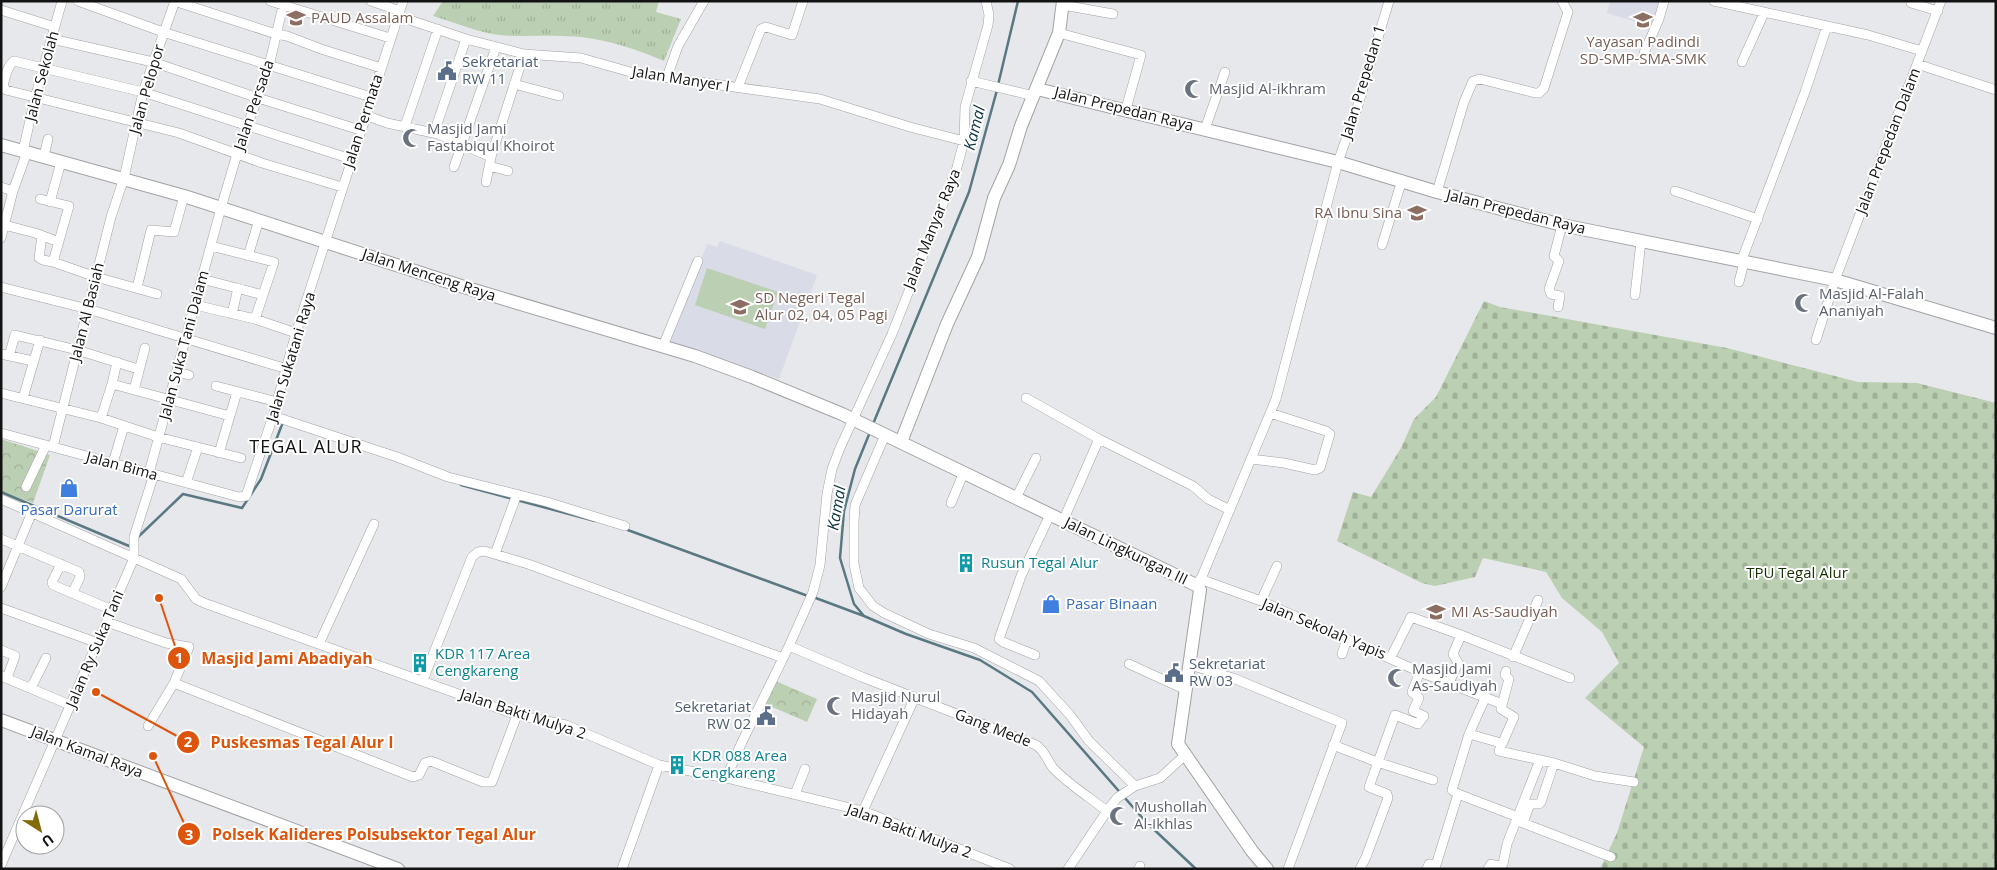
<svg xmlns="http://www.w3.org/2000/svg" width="1997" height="870" viewBox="0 0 1997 870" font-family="'Open Sans',sans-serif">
<defs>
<pattern id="grass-tufts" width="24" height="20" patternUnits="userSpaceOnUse" patternTransform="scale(1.25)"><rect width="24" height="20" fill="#bbcfb2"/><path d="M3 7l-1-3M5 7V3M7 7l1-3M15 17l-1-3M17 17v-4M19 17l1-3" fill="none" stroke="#a0b198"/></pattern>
<pattern id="forest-crowns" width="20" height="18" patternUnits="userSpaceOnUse" patternTransform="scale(1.25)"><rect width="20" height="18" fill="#bbcfb2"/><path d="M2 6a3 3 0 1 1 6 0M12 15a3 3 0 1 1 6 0" fill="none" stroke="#a0b198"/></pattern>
<pattern id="cemetery-stones" width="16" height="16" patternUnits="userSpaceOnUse" patternTransform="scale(1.25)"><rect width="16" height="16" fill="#bbcfb2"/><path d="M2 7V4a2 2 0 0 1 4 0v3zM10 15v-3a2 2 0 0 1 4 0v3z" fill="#a0b198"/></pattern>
</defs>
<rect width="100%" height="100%" fill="#e7e8eb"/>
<path fill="#d9dbe6" d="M1610,1H1661L1653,27L1607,13Z
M720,241L817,275L779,379L664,339L693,258L701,260L707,244L717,247Z"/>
<path fill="url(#grass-tufts)" d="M443,1H659L656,12L681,19L664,61C632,47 596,36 561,36C540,35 520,37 499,35C480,33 453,22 433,16Z"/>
<path fill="url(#forest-crowns)" d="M1,439L50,455L33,503L1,492Z
M771,679L817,699L807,722L761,702Z"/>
<path fill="url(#cemetery-stones)" d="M1484,301L1500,307L1727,348L1858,382L1917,383L1996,403V869H1600L1617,833L1644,747L1585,698L1619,663L1602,632L1562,598L1546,572L1483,558L1475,577L1435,586L1422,583L1337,541L1353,492L1371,497L1401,448L1414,419L1436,397Z"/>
<path fill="#bbcfb2" d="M707,268L778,292L765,329L695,305Z"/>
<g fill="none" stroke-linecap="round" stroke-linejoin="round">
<path stroke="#597882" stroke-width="2.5" d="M998,85L1018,1
M873,424L969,192L997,90
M870,432L855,469L844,511L840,558L854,604L864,616L906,634L980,660L1032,692L1146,822L1196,869
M461,485L595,521
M1,492L129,546L132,544
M625,529L808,596
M137,538L183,494L242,508L261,479L283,422
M813,597L864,616"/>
<g stroke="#a1a2a5" stroke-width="10">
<path id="street" d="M78,1L163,32L371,97
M174,1L276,34L287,36L321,49L381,68
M270,1L390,38
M371,1L400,11
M1714,1L1868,35L1922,51
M1911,3L1938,11
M1063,5L1113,14
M1,10L55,27
M398,16L466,39L524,54L581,58L634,73L820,99L910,127L964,141
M1059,33L1141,55L1126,109
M52,39L153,62L258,98L360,130
M1644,53L1659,19L1664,1
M1742,62L1764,13
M1917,64L1996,90
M667,77L678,46L704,1
M971,81L1034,96
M514,84L559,96
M738,87L761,29L766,27L792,35L803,1
M365,115L387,123L438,134L491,157
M405,126L438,29
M1205,129L1225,72
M434,133L466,39
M23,151L35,98L62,1
M44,156L48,139
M489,166L508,171
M454,167L496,47
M486,182L491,157L524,54
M1,187L13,191
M342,187L262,163L179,133L6,90L3,86C5,79 7,65 14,61L143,92L351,159
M1675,191L1758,219
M1437,192L1464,102L1473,81L1480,79L1535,93H1539L1544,88L1568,12L1562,1
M40,199L69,206L53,262L96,277L157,294
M50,202L61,162
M1,224L35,233L59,242
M42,236L39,258L43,260L53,262
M1,238L13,191L27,152
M1382,245L1402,180
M211,246L274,262L263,295
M248,256L259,220
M1741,262L1805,92L1827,26
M202,279L263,295L255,319
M1739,282L1744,262
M1,287L88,309L287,369
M137,288L151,230L174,232L184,196
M1635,295L1641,241
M195,305L255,319L296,333
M1558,307L1560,296L1551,294L1549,289L1559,261L1554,256L1562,225
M232,314L238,288
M1816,340L1835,280L1941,1
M663,346L698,261
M1,354L33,361
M9,356L15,335L77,350L138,369
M117,362L112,384L230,416
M177,372L189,375
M216,386L277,402
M134,390L145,348
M1,393L101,418L158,437L241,458
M23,398L40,340
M1026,398L1099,439L1193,486L1208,499L1230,510
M273,416L397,457L448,477L547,502L625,526
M101,418L112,384
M1,433L239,497L246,496L273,416L296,333L403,1
M885,435L855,505L854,523V564L859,588L873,606L884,613L929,634L974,648L1039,681L1070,715L1089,741L1135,786
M53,447L111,217L124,178L143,92L175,1
M219,453L237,392
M1251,459L1284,463L1315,470L1320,468L1330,434L1326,431L1270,413
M113,463L124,426
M149,473L221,208L237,154L269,66L284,1
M186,483L198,447
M26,487L46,445
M1016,498L1036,458
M1,499L134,558V537L154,474
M951,503L964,472
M1063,521L1099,439
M1,539L79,572L80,577L73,592
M495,554L517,494
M61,564L52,582L53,585L112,610
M1200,579L1261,601L1420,672L1502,704
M1198,586L1276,399L1338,162L1358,105L1389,1
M1,587L32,512
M1261,601L1277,566
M1,608L98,643
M107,622L166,643L189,647L174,683L148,726
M319,644L374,524
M789,646L862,677L1036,745C1045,751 1047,760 1053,768C1068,784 1089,797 1107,811
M1,650L15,656L7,678
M1342,654L1347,639
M1035,655L1003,642L999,639L1021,576L1050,515
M1391,657L1411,617L1461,635
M1513,657L1538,600
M1129,664L1186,690
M1190,665L1233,678L1342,723L1288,869
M1506,671L1505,675L1509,679L1501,709L1514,717L1499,751L1554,763L1595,776L1634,782
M1,676L70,705
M423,680L472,557L478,552L484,551L528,564L783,658
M174,683L413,777L419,775L425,763L431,761L483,782H492L517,715
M1449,683L1458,663L1453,654L1461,635L1570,678
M31,688L46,658
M1469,734L1501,743
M1333,745L1377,762L1433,780
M726,778L742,742L789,646L813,592L820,565L827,494L832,469L840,448L892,334L956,171L964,141L965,107L988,25L989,15L986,1
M795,794L805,769
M1458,794L1518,817
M863,811L915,697
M1516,821L1540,760
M1523,823L1611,857
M1,865L134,558L181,579L196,599L204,603L517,715L566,725L659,765L726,778L863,811L1010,869
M622,869L659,765
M1068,869L1107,811L1117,798L1135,786L1160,778L1184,756
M1139,869L1140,866
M1360,869L1366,857L1388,798L1387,794L1369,787L1395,715L1418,724L1424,716L1413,711L1419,698L1412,692L1420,672
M1427,869L1429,864L1436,865L1458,794L1452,790L1469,734L1486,696
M1488,869L1491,864L1499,866L1503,864L1507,844L1516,821L1523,823L1530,804H1539L1541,802L1554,763"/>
</g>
<g stroke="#a1a2a5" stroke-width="14">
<path id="secondary" d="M1037,89L1338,162L1437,192L1562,225L1835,280L1996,328
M1,145L184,196L464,287L695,356L752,377L842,414L1198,586L1200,590L1178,744L1252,851L1267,869
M901,442L947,324L978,257L994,198L1009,165L1021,126L1059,33L1063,1
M1,720L398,869"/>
</g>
<use href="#street" stroke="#fff" stroke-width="9"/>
<use href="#secondary" stroke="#fff" stroke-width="12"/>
</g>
<defs>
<g id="school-bare" transform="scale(1.5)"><path d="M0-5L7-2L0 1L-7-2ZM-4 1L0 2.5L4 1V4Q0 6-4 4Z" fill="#8d6e63" stroke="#fff" stroke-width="2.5" paint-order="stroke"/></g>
<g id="civic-bare" transform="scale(1.5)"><path d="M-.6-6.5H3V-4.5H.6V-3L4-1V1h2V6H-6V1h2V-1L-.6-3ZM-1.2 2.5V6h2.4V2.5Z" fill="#5c6f8a" stroke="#fff" stroke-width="2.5" paint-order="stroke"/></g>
<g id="mosque-bare" transform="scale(1.5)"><path d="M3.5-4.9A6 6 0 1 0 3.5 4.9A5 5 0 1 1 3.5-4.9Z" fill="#6b7280" stroke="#fff" stroke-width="2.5" paint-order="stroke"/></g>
<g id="shop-bare" transform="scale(1.5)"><path d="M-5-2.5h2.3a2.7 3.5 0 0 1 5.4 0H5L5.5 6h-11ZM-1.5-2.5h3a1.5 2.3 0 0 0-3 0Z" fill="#3f7fe0" stroke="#fff" stroke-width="2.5" paint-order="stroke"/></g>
<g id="building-bare" transform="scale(1.5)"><path d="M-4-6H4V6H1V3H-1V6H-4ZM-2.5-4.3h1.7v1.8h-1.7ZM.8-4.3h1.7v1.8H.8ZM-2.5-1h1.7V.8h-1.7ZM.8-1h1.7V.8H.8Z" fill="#0f9aa8" stroke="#fff" stroke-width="2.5" paint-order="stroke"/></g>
</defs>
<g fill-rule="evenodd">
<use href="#school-bare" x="296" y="18"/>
<use href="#school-bare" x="1643" y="20"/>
<use href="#civic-bare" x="447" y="71"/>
<use href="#mosque-bare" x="1194" y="89"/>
<use href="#mosque-bare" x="412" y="138"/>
<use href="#school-bare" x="1417" y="213"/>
<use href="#mosque-bare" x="1804" y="303"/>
<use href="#school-bare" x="740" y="307"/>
<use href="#shop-bare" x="69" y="488"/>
<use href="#building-bare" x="966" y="563"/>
<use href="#shop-bare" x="1051" y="604"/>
<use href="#school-bare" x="1436" y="612"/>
<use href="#building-bare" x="420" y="663"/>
<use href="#civic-bare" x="1174" y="673"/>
<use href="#mosque-bare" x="1397" y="678"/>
<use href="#mosque-bare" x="836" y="706"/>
<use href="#civic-bare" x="766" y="716"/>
<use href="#building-bare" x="677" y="765"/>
<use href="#mosque-bare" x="1119" y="816"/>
</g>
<g text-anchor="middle" stroke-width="4" stroke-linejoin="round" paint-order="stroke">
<g font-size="15" fill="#785e54" stroke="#fff" text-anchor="start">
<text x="311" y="23">PAUD Assalam</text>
<text x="1643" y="47" text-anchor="middle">Yayasan Padindi<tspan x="1643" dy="17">SD-SMP-SMA-SMK</tspan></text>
<text x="1402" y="218" text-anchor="end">RA Ibnu Sina</text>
<text x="755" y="303">SD Negeri Tegal<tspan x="755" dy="17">Alur 02, 04, 05 Pagi</tspan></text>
<text x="1451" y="617">MI As-Saudiyah</text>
</g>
<g font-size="15" fill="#4e5e75" stroke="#fff" text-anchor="start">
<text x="462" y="67">Sekretariat<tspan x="462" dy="17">RW 11</tspan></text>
<text x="1189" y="669">Sekretariat<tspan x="1189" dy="17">RW 03</tspan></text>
<text x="751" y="712" text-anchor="end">Sekretariat<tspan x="751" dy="17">RW 02</tspan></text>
</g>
<g font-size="15" fill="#121213" stroke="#fff">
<text transform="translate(42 76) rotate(-75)" y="5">Jalan Sekolah</text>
<text transform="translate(681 79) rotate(9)" y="5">Jalan Manyer I</text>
<text transform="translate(1363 82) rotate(-73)" y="5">Jalan Prepedan 1</text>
<text transform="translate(147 89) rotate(-74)" y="5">Jalan Pelopor</text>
<text transform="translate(254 105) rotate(-71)" y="5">Jalan Persada</text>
<text transform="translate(1124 109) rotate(14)" y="5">Jalan Prepedan Raya</text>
<text transform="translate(363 121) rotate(-72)" y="5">Jalan Permata</text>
<text transform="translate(1888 141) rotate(-69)" y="5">Jalan Prepedan Dalam</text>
<text transform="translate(1516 212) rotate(14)" y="5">Jalan Prepedan Raya</text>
<text transform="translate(932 229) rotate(-68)" y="5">Jalan Manyar Raya</text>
<text transform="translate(429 275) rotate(18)" y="5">Jalan Menceng Raya</text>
<text transform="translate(87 312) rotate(-76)" y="5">Jalan Al Basiah</text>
<text transform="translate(184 345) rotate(-75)" y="5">Jalan Suka Tani Dalam</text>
<text transform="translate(291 357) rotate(-73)" y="5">Jalan Sukatani Raya</text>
<text transform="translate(122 466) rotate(15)" y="5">Jalan Bima</text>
<text transform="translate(1126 551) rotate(26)" y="5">Jalan Lingkungan III</text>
<text transform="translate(1324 629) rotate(23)" y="5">Jalan Sekolah Yapis</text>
<text transform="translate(95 649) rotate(-67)" y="5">Jalan Ry Suka Tani</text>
<text transform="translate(523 714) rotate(18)" y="5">Jalan Bakti Mulya 2</text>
<text transform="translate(993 728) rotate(21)" y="5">Gang Mede</text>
<text transform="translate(87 752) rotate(21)" y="5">Jalan Kamal Raya</text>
<text transform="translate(909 831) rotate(20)" y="5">Jalan Bakti Mulya 2</text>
</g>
<g font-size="15" fill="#5b616d" stroke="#fff" text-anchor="start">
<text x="1209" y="94">Masjid Al-ikhram</text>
<text x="427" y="134">Masjid Jami<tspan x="427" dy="17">Fastabiqul Khoirot</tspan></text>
<text x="1819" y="299">Masjid Al-Falah<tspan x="1819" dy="17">Ananiyah</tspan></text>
<text x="1412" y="674">Masjid Jami<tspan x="1412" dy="17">As-Saudiyah</tspan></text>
<text x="851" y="702">Masjid Nurul<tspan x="851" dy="17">Hidayah</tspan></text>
<text x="1134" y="812">Mushollah<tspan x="1134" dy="17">Al-Ikhlas</tspan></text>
</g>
<g font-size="15" fill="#366cbe" stroke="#fff">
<text x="69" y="515">Pasar Darurat</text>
<text x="1066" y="609" text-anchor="start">Pasar Binaan</text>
</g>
<g font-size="15" fill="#0d838f" stroke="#fff" text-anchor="start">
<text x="981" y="568">Rusun Tegal Alur</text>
<text x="435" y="659">KDR 117 Area<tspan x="435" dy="17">Cengkareng</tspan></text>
<text x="692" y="761">KDR 088 Area<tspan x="692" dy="17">Cengkareng</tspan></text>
</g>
<g font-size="15" fill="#163202" stroke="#fff">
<text x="1797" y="578">TPU Tegal Alur</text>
</g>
<g font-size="16" font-style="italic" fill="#09343e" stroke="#fff">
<text transform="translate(974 128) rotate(-76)" y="6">Kamal</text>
<text transform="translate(836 508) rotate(-80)" y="6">Kamal</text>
</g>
<g font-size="18" letter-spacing="1" fill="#121213" stroke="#fff">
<text x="306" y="453">TEGAL ALUR</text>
</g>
</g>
<path fill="none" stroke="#dd550c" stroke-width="2" d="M159 598L179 658M96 692L188 742M153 756L189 834"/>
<g fill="#dd550c" stroke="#fff" stroke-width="2">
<circle cx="159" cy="598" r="5"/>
<circle cx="96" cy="692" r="5"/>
<circle cx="153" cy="756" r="5"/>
<circle cx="179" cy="658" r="12"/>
<circle cx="188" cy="742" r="12"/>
<circle cx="189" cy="834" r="12"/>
</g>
<g font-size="15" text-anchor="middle" font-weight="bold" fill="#fff">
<text x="179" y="663">1</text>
<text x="188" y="747">2</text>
<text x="189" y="840">3</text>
</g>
<g font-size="16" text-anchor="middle" font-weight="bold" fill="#dd550c" stroke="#fff" stroke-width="4" stroke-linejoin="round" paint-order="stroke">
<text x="287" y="664">Masjid Jami Abadiyah</text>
<text x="302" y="748">Puskesmas Tegal Alur I</text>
<text x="374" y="840">Polsek Kalideres Polsubsektor Tegal Alur</text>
</g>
<rect width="1997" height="870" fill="none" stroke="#121213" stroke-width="5"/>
<g transform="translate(40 830) rotate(144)"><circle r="24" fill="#ffffff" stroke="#a0a0a1"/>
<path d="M0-4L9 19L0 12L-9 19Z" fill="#816c07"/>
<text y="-8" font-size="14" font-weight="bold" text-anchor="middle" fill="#121213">U</text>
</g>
</svg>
